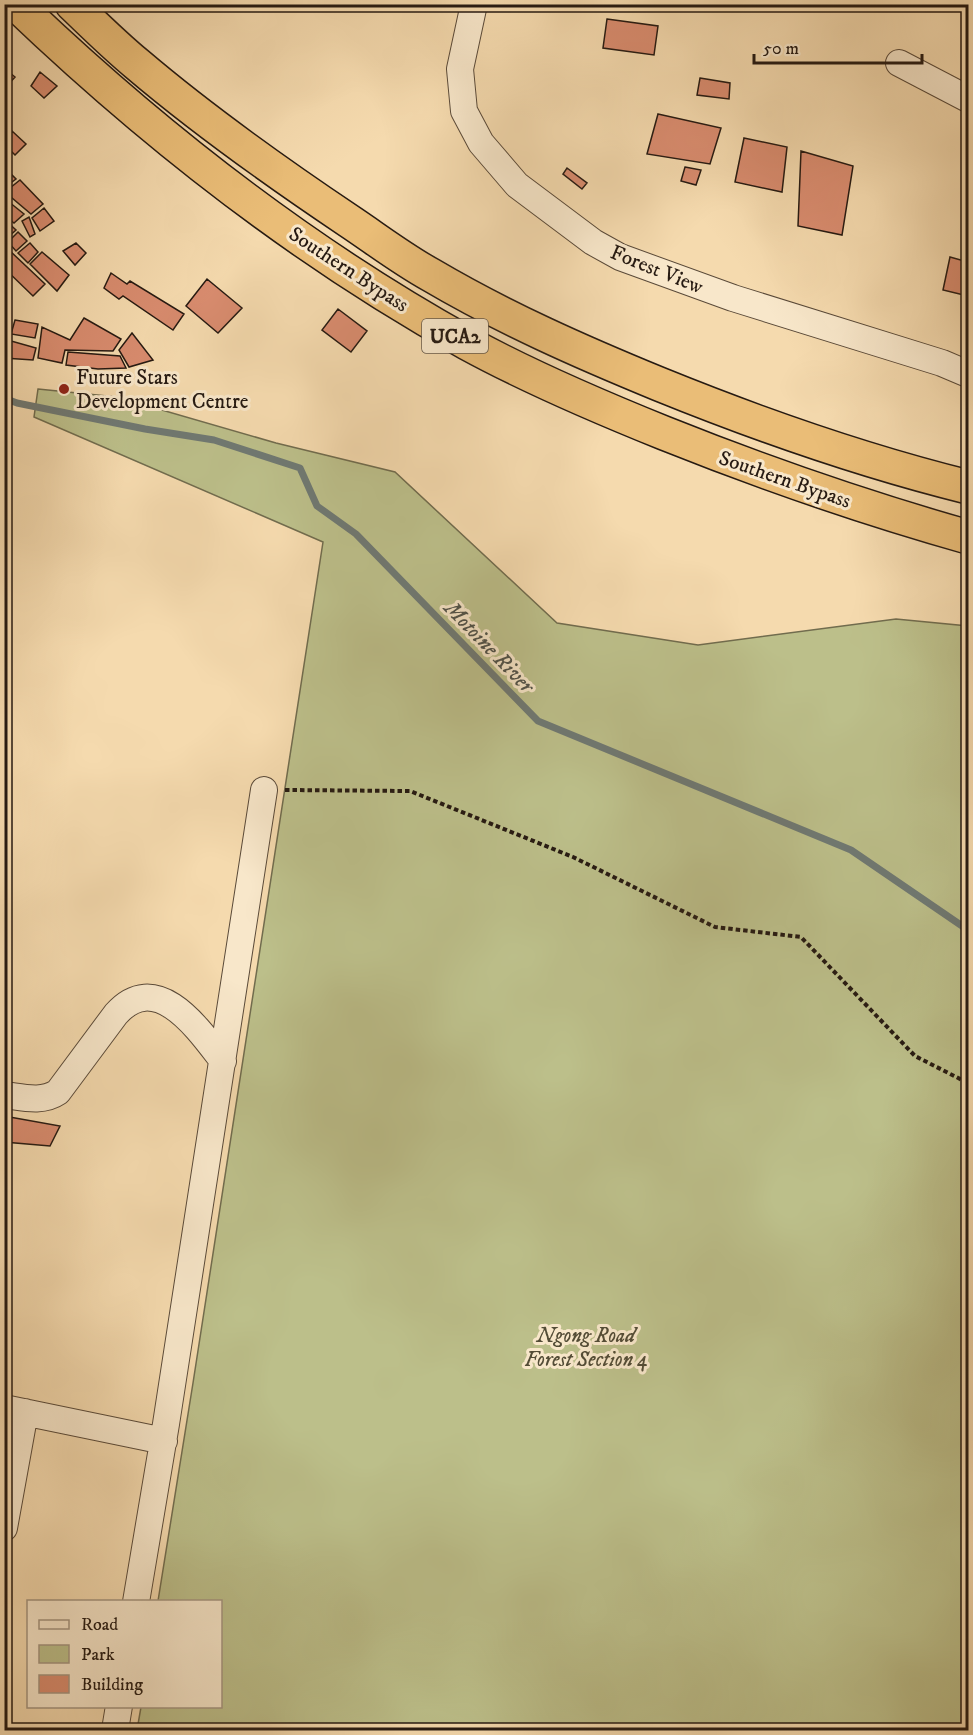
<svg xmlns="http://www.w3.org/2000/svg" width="973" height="1735" viewBox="0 0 973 1735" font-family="'IM FELL DW Pica',serif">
<rect width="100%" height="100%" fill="#f5daae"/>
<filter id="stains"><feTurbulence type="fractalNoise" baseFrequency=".00333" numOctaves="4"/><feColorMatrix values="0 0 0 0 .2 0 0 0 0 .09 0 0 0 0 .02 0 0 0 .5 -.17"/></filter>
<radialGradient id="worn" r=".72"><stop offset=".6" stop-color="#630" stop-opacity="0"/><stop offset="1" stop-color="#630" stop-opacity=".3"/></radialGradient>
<path fill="#bcbf8a" stroke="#716c4e" stroke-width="1.5" d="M38,389L117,397L276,443L395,472L557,623L698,645L896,619L968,626V1730H137L141,1707L220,1706V1602L158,1601L193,1383L323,542L34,417Z"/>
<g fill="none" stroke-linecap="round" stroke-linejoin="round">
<path stroke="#6f7973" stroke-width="7" d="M4,398L17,403L145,429L214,440L300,468L317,506L356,534L538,721L851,850L968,930"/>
</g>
<path fill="#d98c6f" stroke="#261a12" stroke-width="1.5" d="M607,19L658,26L654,55L603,48Z
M4,68L15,77L4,89Z
M40,72L57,86L44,98L31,86Z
M700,78L730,83L729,99L697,95Z
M658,114L721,128L710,164L647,154Z
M12,131L26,144L15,155L4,144V141Z
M744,138L787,147L782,192L735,182Z
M801,151L853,166L842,235L798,226Z
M4,167L16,179L4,188Z
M685,167L701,170L696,185L681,181Z
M567,168L587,183L582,189L563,174Z
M20,180L43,204L31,214L5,192Z
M4,198L24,214L14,223L4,215Z
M44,208L54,221L40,231L32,218Z
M29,217L35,234L30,237L22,221Z
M4,219L16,230L6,239L4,237Z
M18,232L27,241L16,251L8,242Z
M30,243L38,252L28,263L18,253Z
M76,243L86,253L75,265L63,251Z
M9,250L45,284L33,296L4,268V256Z
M42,252L69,275L57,291L30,264Z
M950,257L968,262V296L943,290Z
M111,273L127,284L130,281L184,314L173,330L123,296L119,299L104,288Z
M207,279L242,308L218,333L186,306Z
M338,309L367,331L351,352L322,330Z
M84,318L121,339L113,351L65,350L62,363L38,358L42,327L70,340Z
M15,320L38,324L35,338L11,334Z
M132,333L153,360L129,367L119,350Z
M4,339L36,348L33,360L4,358Z
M68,352L120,356L126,368L98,369L66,365Z
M4,1116L60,1126L50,1146L4,1142Z"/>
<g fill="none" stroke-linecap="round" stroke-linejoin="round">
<g stroke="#5a4a39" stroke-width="28">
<path id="minor" d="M474,4L460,69L464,111L481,143L517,185L593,242L620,257L733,298L942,363L968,374
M899,63L968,99
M4,1095C22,1097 42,1103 58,1092L116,1014C157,968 199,1030 223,1061
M4,1408L164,1441
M4,1528L25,1412
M136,1602L166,1424L264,790
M115,1730L119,1706"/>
</g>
<g stroke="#261a12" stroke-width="36">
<path id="highway" d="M16,4C152,134 303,252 467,343C531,378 597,406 664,433C764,473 865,508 968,537
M72,4C93,24 114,45 137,64C204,121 276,172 349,221C376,239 402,259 431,275C504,318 581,352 659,384C760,425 863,461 968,487"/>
</g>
<path stroke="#261a12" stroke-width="4" stroke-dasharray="4.5 3" stroke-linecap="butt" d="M285,790L410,791L573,857L715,927L801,937L915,1056L968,1083"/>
<use href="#minor" stroke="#f8e7ca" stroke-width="26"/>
<use href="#highway" stroke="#eabd77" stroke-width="33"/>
</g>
<circle fill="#8f2418" stroke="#f8e7ca" stroke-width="2" cx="64" cy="389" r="6"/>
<g text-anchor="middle" stroke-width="6" stroke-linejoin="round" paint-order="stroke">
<rect fill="#f8e7ca" stroke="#655849" stroke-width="1.5" x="422" y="319" width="66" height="34" rx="4.5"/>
<g font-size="20" font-weight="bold" fill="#261a12">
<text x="455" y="343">UCA2</text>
</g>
<g font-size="21" fill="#261a12" stroke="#f8e7ca">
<text transform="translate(349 269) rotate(33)" y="7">Southern Bypass</text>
<text transform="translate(657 269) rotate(22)" y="7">Forest View</text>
<text transform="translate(785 479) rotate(19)" y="7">Southern Bypass</text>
</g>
<g font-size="21" fill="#261a12" stroke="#f8e7ca" text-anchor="start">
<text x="76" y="384">Future Stars<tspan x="76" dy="24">Development Centre</tspan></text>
</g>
<g font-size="21" font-style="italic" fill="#534c36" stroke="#f8e7ca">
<text x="586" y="1342">Ngong Road<tspan x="586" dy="24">Forest Section 4</tspan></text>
</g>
<g font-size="22" font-style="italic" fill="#50524a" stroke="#f8e7ca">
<text transform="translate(490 646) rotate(46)" y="8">Motoine River</text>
</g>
</g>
<rect width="973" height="1735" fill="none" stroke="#f5daae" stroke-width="24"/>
<rect x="6" y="6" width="961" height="1723" fill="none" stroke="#261a12" stroke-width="3"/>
<rect x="12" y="12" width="949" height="1711" fill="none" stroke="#261a12" stroke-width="1.5"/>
<rect x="27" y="1600" width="195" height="108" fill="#f8e7ca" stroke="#a49580" stroke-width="1.5"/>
<rect x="39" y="1620" width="30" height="9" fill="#f8e7ca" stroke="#a49580" stroke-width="1.5"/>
<text x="81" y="1630" font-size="18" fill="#261a12">Road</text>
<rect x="39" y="1645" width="30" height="18" fill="#bcbf8a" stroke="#a49580" stroke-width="1.5"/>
<text x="81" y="1660" font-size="18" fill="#261a12">Park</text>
<rect x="39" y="1675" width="30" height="18" fill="#d98c6f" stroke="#a49580" stroke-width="1.5"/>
<text x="81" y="1690" font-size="18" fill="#261a12">Building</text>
<path d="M754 54v9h168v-9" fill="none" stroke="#261a12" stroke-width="3"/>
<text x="763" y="54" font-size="18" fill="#261a12" stroke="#f8e7ca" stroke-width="4.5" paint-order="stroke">50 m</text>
<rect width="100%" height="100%" filter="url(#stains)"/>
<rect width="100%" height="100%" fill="url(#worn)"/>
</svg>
